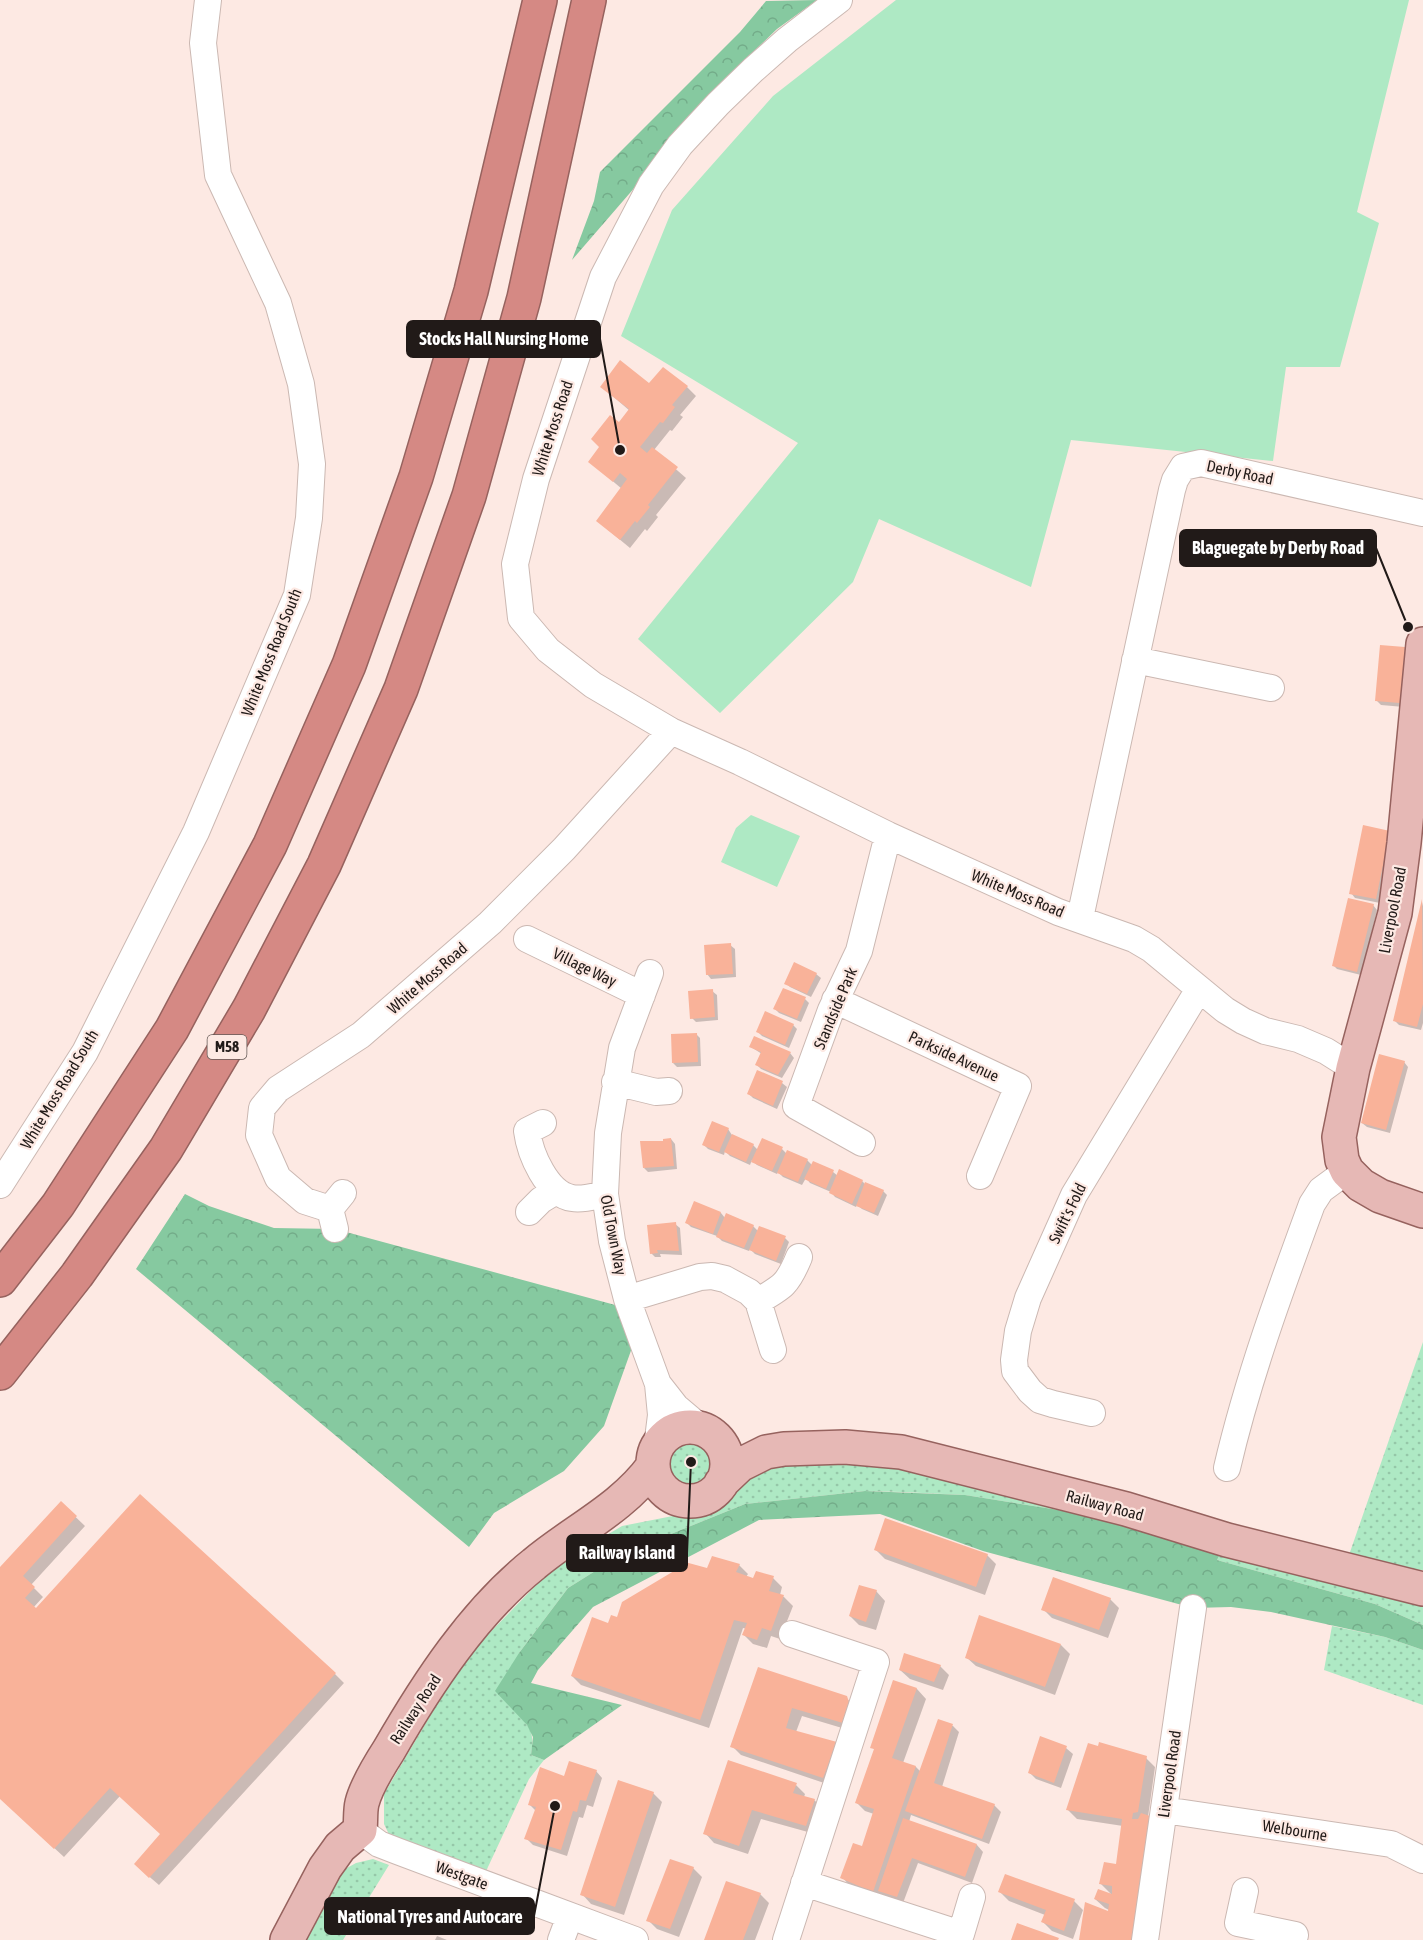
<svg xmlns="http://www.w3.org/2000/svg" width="1423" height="1940" viewBox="0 0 1423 1940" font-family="'Asap Condensed',sans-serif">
<defs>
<pattern id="grass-dots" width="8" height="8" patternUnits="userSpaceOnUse" patternTransform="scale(1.5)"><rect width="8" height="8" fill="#aee9c4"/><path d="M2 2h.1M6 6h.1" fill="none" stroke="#95c7a8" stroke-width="1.8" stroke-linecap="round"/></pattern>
<pattern id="forest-crowns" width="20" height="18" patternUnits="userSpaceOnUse" patternTransform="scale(1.5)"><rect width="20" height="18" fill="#86c9a0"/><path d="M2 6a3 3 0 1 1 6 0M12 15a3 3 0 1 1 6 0" fill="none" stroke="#73ac89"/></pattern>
</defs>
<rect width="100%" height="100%" fill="#fde9e3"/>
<path fill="url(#grass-dots)" d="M1423,1342V1570L1399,1569L1349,1555Z
M670 1464a21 21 0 1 1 42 0a21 21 0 1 1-42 0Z
M856,1464L923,1465L1109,1518L965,1495L901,1492L865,1491L745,1504L624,1553L568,1588L519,1653L513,1709C530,1728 535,1729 531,1755L544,1760L529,1779L481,1882L397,1851L384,1824V1794L463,1660L555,1566L622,1526L688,1513L724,1502L741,1480L776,1466Z
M1227,1540L1342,1576L1423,1605V1625L1375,1604L1217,1560Z
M1332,1626L1385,1637L1423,1650V1705L1324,1670Z
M373,1859L389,1865L343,1940H301L336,1874L356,1863Z"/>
<path fill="url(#forest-crowns)" d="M817,0L777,29L709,95L671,138L642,179L572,260L594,201L600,172L740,32L766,1Z
M185,1194L209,1206L274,1228L335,1229L630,1309L638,1331L604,1426L564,1471L494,1513L469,1547L136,1269Z
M865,1491L965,1495L1109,1518L1227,1540L1217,1560L1375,1604L1423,1625V1650L1385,1637L1271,1612L1231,1607L1193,1608L983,1551L880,1514L759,1520L593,1607L538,1670L531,1683L622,1705L544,1760L531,1755L533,1737L527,1725L495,1691L519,1653L568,1588L624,1553L745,1504Z"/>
<path fill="#aee9c4" d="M896,0H1409L1357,212L1379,223L1340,367H1286L1273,461L1071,440L1031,587L879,519L853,582L720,713L638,639L798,443L621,336L672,210L773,96Z
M751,815L800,836L777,887L721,862L736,828Z"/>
<path fill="#0003" d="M649,385L687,387L696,396L680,415L683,417L672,431L670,430L654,450L686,478L656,515L658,517L647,531L645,529L630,548L607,529L622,489L590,462L630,411L602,387Z
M1404,648L1408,653L1404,707L1381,705L1377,701Z
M1390,832L1380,903L1355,898L1351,893Z
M1423,902V1023L1421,1030L1399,1025L1395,1021Z
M1373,905L1377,910L1361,975L1337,969L1333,965Z
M730,945L735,949L736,977L711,979L707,974Z
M816,974L821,978L811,997L790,987L786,983Z
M712,991L717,995L718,1020L696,1022L692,1018Z
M805,999L809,1003L801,1022L779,1013L775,1009Z
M793,1025L797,1029L789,1048L762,1036L758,1032Z
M696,1034L700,1038L701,1066L677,1067L673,1063Z
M751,1047L790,1053L794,1058L782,1078L761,1069L757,1065L762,1054Z
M1404,1062L1408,1067L1390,1133L1367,1127L1362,1123Z
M758,1072L782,1083L787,1087L777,1109L753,1098L749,1094Z
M713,1123L728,1129L732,1135L753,1145L758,1150L782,1149L787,1154L807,1160L812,1165L813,1163L833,1172L838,1176L862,1181L866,1185L883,1191L887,1195L878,1216L862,1209L857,1205L856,1207L835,1197L831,1192L810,1183L806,1178L802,1185L783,1177L778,1172L777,1174L757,1165L752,1160L750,1165L730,1156L725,1151L724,1155L708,1149L704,1145Z
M671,1139L675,1144L677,1169L648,1172L644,1168L665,1142Z
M695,1203L721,1213L725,1218L753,1226L758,1231L785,1238L789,1242L781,1264L755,1254L750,1249L749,1251L722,1241L717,1236L691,1227L687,1223Z
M675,1224L680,1228L682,1255L660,1254L661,1257H655L651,1253Z
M61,1503L85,1526L31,1585L43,1597L33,1608L335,1674L344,1683L159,1885L145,1873L162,1835L120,1796L64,1857L0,1798V1569Z
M876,1550L987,1555L996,1564L985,1595L885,1559Z
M739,1565L748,1574L746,1577L754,1580L773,1578L782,1587L780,1595L784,1597L793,1606L780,1639L771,1636L767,1648L753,1644L744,1635L747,1629L743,1628L709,1728L581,1685L572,1676L609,1625L683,1572Z
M876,1591L885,1601L876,1630L859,1625L850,1616Z
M1110,1599L1119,1608L1108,1638L1052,1618L1043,1609Z
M1061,1645L1070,1654L1055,1695L976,1666L966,1657Z
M940,1666L949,1675L943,1690L910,1679L900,1670Z
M759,1669L846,1698L856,1707L852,1731L802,1716L796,1732L836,1744L833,1786L741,1755L732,1746Z
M894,1682L917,1689L926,1699L903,1763L916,1767L921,1772L938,1721L953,1726L959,1732L942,1787L994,1805L1001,1812L989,1844L911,1815L909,1822L977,1845L983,1852L972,1883L918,1863L903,1903L884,1895L882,1900L851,1887L842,1877L863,1848L874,1814L865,1811L856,1802L875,1750L872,1747Z
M1066,1748L1073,1754L1061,1788L1036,1779L1030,1773Z
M1146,1758L1155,1767L1148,1817L1159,1826L1145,1940H1080L1109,1913V1910L1105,1908L1095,1899L1113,1896L1101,1884L1118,1866L1123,1826L1077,1819L1068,1810Z
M596,1771L602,1778L593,1807L587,1805L583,1818L579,1817L567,1856L533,1845L526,1838L536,1811L530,1805L565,1778Z
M796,1785L805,1794L804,1797L814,1800L824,1809L815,1834L761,1819L748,1854L714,1843L705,1833Z
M653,1793L662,1802L624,1915L591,1904L582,1894Z
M693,1868L702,1877L679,1937L657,1929L648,1920Z
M1000,1892L1074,1901L1083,1910L1073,1939L1052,1931L1043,1922L1045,1915L1009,1901Z
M760,1894L769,1903L755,1940H705Z
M437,1936L447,1940H435Z"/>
<path fill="#f9b299" d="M620,360L649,383L663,367L688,386L672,405L675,407L663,423L660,422L640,447L647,453L652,447L678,467L648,505L650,507L637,523L635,521L620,540L596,521L627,479L620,473L613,482L588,462L599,447L591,439L610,415L619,422L629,409L600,387Z
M1380,645L1405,647L1400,703L1375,701Z
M1363,825L1390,831L1376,899L1349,894Z
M1348,898L1374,904L1357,972L1332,966Z
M1422,899L1423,1004L1417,1027L1393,1021Z
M731,943L733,974L706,975L704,945Z
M794,962L817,973L807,994L784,984Z
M783,988L806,997L797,1019L773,1009Z
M713,989L715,1017L690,1019L688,991Z
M765,1011L794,1024L785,1045L756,1032Z
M697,1033L698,1062L672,1063L671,1034Z
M754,1036L791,1052L778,1075L755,1065L761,1052L749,1047Z
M1379,1054L1405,1061L1386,1130L1361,1123Z
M757,1070L783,1081L773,1106L747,1094Z
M712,1121L729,1128L719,1152L702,1145Z
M732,1134L754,1144L746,1162L724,1152Z
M671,1138L674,1166L643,1168L640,1141H663V1139Z
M762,1138L783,1147L772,1171L751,1162Z
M787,1150L808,1159L798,1182L777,1173Z
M813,1161L834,1170L826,1189L804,1179Z
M839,1169L863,1180L852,1204L829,1193Z
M865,1182L884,1190L874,1213L856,1206Z
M694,1201L721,1212L713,1234L685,1223Z
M726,1213L754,1225L744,1248L716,1237Z
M676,1222L679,1251L657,1250L658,1253L650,1254L647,1225Z
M759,1226L786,1236L776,1261L749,1250Z
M140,1494L336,1673L149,1878L134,1864L160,1834L110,1788L54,1849L0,1799V1567L61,1501L77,1516L23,1576L35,1587L25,1598L36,1608Z
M885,1518L988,1554L976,1587L874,1550Z
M712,1556L740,1564L736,1572L753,1578L756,1571L774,1576L769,1591L784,1595L771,1631L762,1628L757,1640L742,1635L747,1623L734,1620L700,1720L571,1676L592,1617L608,1623L611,1615L617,1617L622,1602L679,1568L682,1570L685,1562L707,1568Z
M1053,1577L1111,1598L1099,1630L1041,1610Z
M859,1585L877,1590L866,1622L849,1616Z
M979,1615L1061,1644L1045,1687L965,1658Z
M904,1653L941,1665L934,1682L899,1670Z
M758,1667L847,1696L849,1702L843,1723L792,1708L786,1728L837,1742L823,1778L730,1747Z
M893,1680L917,1688L892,1758L916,1766L873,1892L840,1878L853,1843L862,1846L874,1809L855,1803L874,1749L870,1748Z
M938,1719L953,1724L934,1783L995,1804L982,1839L905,1811Z
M1040,1736L1067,1746L1054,1783L1028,1773Z
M1099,1742L1147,1756L1138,1812L1133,1813L1132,1819H1138L1141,1813L1150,1816L1149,1822L1152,1823L1135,1940H1079L1085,1902L1108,1911L1109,1904L1094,1899L1098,1889L1112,1894V1886L1099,1884L1104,1862L1116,1864L1122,1819L1066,1810L1088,1743L1098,1746Z
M728,1760L797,1783L793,1793L815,1799L806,1826L752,1810L739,1846L703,1834Z
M569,1761L597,1770L586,1801L580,1800L577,1812L573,1811L561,1850L524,1839L536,1807L528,1805L540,1767L564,1776Z
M618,1780L654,1792L615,1907L580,1895Z
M903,1818L977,1844L965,1877L912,1858L897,1897L878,1891Z
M670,1859L694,1867L670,1929L646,1921Z
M1005,1874L1075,1899L1064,1931L1041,1922L1046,1910L998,1892Z
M726,1881L761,1893L743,1940H704Z
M1017,1923L1059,1938L1058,1940H1011Z"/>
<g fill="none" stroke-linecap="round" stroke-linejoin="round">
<g stroke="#cbb8b2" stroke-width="28">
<path id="minor" d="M839,0L787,40L753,70L718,104L680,145L651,185L603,277L536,479L515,564L521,618L548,650L593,685L671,731L740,762L888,835L1058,912L1134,939L1151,949L1225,1010L1243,1021L1265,1031L1298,1039L1326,1051L1353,1068
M1135,660L1271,688
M1080,918L1172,490L1175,480L1183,467L1201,463L1423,513
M527,939L642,995
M650,973L622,1048L608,1133L605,1194L612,1241L627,1299L658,1384L661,1415L657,1447
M835,1000L1018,1086L980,1176
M615,1082L656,1092L669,1091
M543,1123L527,1131C530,1154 547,1194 572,1198C584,1200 594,1196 605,1194
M862,1143L796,1106L831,1010L859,951L888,835
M0,1185L85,1052L196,832L297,595L309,518L312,464L301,384L278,303L218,175L203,43L208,0
M330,1209L305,1201L278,1178L259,1135L262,1108L278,1089L361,1035L490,923L564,849L671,731
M529,1212L541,1200L556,1191
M335,1229L330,1209L343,1193
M627,1299L700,1277L712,1276L725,1279L749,1292L758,1301L773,1350
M758,1301C783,1287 788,1284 799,1257
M658,1384L676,1407L702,1429
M1092,1413L1053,1404L1040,1400L1030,1391L1015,1371L1014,1360L1018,1331L1028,1298L1074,1195L1199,989
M1227,1468C1248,1378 1280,1291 1312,1204L1321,1190L1347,1171
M1164,1810L1391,1844L1423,1860
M360,1830L379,1844L397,1851L635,1940
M804,1883L961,1934L972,1897
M1245,1891L1238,1923L1295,1935
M561,1940L570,1916
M786,1940L876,1662L792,1634
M1145,1940L1193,1608"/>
</g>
<g stroke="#96625e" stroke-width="36">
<path id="major" d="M1423,644L1404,843L1395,913L1353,1068L1339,1137L1342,1160L1347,1171L1361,1185L1380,1196L1423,1211
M653 1464a37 37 0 1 1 74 0a37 37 0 1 1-74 0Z
M721,1483L740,1465L766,1452L784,1449L845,1447L901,1452L1126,1509L1227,1540L1423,1589
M287,1940L325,1868L340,1847L360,1830C361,1821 360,1811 362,1803C366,1787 380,1764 389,1750C427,1684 474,1612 534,1564C573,1531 622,1509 653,1466"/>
</g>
<g stroke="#96625e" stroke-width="36">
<path id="highway" d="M0,1280L58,1205L172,1029L270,845L349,665L416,477L471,291L540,0
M0,1373L77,1275L166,1149L249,1009L324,865L401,689L469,496L524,298L589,0"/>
</g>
<use href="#minor" stroke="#fff" stroke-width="26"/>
<use href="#major" stroke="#e6b8b5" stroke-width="33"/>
<use href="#highway" stroke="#d58984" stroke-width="33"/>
</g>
<g text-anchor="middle" stroke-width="4.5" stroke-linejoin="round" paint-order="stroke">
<rect fill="#fde9e3" stroke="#635855" stroke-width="1.5" x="207.5" y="1035" width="39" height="24" rx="4.5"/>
<g font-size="15" font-weight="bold" fill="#211a18">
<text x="227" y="1052">M58</text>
</g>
<g font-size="16" fill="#211a18" stroke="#fde9e3">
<text transform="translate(552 428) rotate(-72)" y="6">White Moss Road</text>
<text transform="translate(1240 472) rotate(12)" y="6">Derby Road</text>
<text transform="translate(271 652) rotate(-68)" y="6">White Moss Road South</text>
<text transform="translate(1018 893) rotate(23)" y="6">White Moss Road</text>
<text transform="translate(1392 910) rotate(-79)" y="6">Liverpool Road</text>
<text transform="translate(585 967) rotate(26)" y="6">Village Way</text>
<text transform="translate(427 978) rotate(-41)" y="6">White Moss Road</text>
<text transform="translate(835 1008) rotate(-67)" y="6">Standside Park</text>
<text transform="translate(954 1056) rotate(25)" y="6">Parkside Avenue</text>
<text transform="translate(59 1089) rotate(-59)" y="6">White Moss Road South</text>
<text transform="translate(1067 1213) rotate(-64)" y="6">Swift's Fold</text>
<text transform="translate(614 1235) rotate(79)" y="6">Old Town Way</text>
<text transform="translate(1105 1505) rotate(15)" y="6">Railway Road</text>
<text transform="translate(415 1709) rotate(-57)" y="6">Railway Road</text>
<text transform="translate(1169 1774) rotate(-82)" y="6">Liverpool Road</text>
<text transform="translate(1295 1830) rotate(9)" y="6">Welbourne</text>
<text transform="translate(462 1875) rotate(20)" y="6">Westgate</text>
</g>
</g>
<path fill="none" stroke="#211a18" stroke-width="2" d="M620 450L600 339M1408 627L1376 548M691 1462L687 1553M555 1806L534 1916"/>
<g fill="#211a18" stroke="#fde9e3" stroke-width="2">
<circle cx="620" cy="450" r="6"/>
<circle cx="1408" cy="627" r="6"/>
<circle cx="691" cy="1462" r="6"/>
<circle cx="555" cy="1806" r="6"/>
</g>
<g fill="#211a18" stroke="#211a18" stroke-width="2">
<rect x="407" y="321" width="193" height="36" rx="6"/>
<rect x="1180" y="530" width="196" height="36" rx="6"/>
<rect x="567" y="1535" width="120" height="36" rx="6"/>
<rect x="325" y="1898" width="209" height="36" rx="6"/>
</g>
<g font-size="18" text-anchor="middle" font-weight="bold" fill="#fff">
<text x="504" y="345">Stocks Hall Nursing Home</text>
<text x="1278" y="554">Blaguegate by Derby Road</text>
<text x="627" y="1559">Railway Island</text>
<text x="430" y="1923">National Tyres and Autocare</text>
</g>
</svg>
